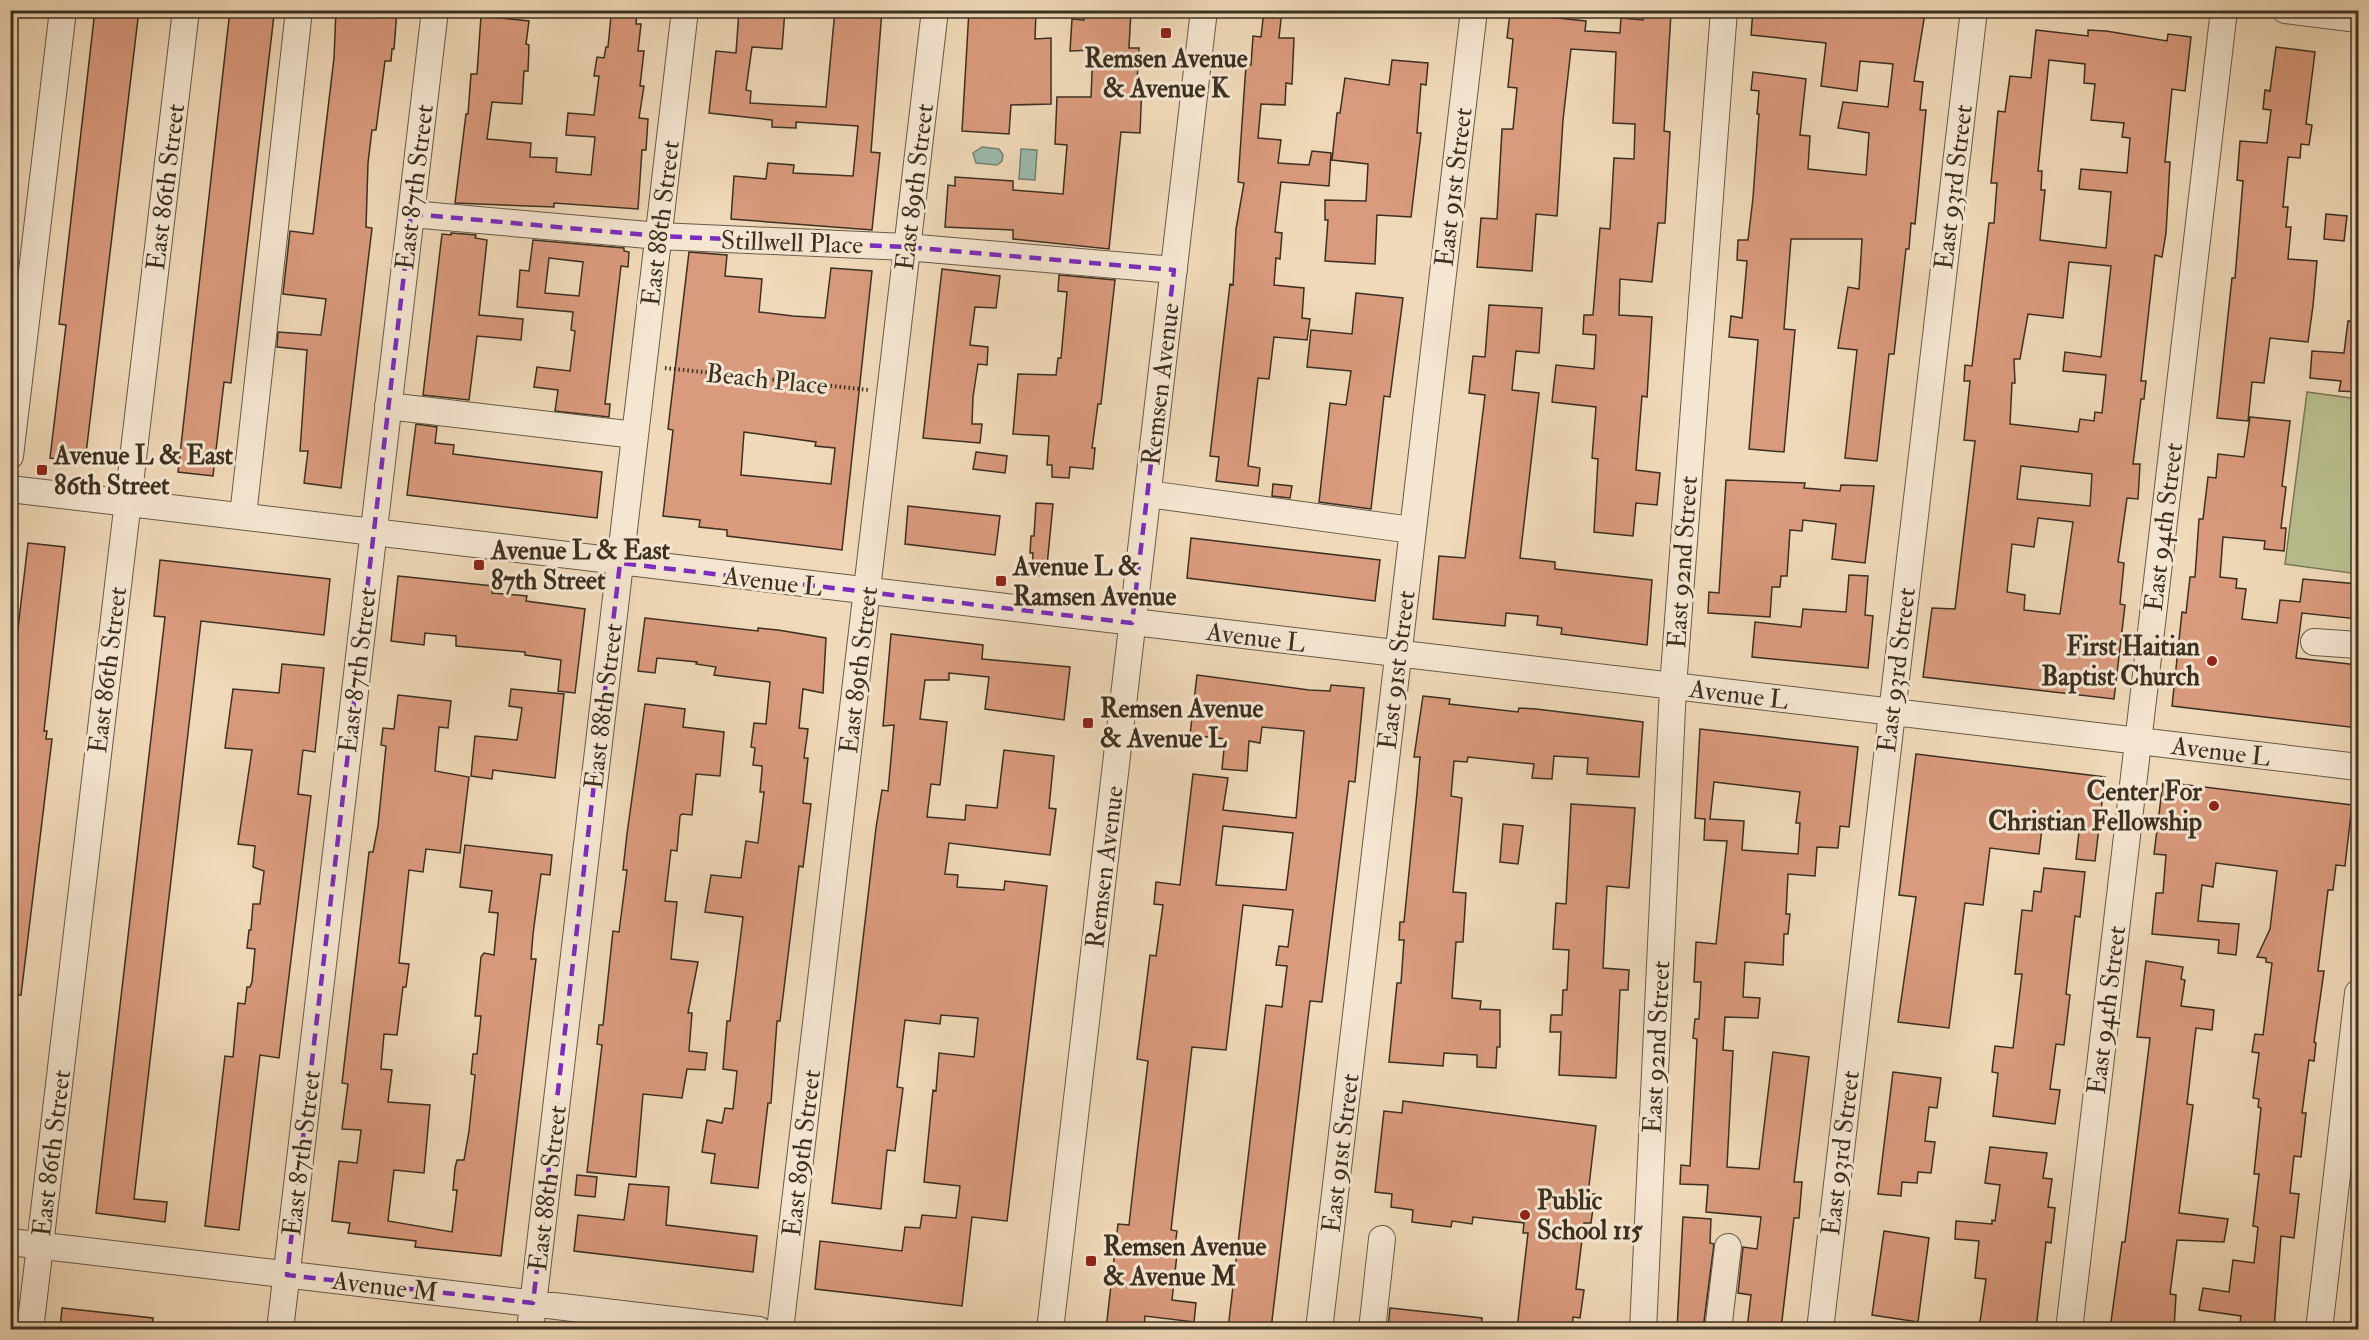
<svg xmlns="http://www.w3.org/2000/svg" width="2369" height="1340" viewBox="0 0 2369 1340" font-family="'IM FELL Double Pica',serif">
<rect width="100%" height="100%" fill="#f0d9b8"/>
<filter id="stains"><feTurbulence type="fractalNoise" baseFrequency=".00333" numOctaves="4"/><feColorMatrix values="0 0 0 0 .2 0 0 0 0 .09 0 0 0 0 .02 0 0 0 .5 -.17"/></filter>
<radialGradient id="worn" r=".72"><stop offset=".6" stop-color="#630" stop-opacity="0"/><stop offset="1" stop-color="#630" stop-opacity=".3"/></radialGradient>
<path fill="#b9bf8f" stroke="#7a7858" stroke-width="1.5" d="M2307,392L2358,399V574L2285,564Z"/>
<path fill="#9bbaab" stroke="#758374" stroke-width="1.5" d="M982,147L999,149L1003,155L1002,161L997,165L976,163L973,153Z
M1021,149L1037,150L1035,180L1019,179Z"/>
<path fill="#da9a7d" stroke="#3b3021" stroke-width="1.5" fill-rule="evenodd" d="M95,10H139L85,462L50,458L66,325L59,324Z
M230,10H267L266,15H274L231,383L224,382L213,476L178,472Z
M336,10H397L394,49H392L391,61H385L376,130H372L368,163L366,227L372,228L341,488L304,483L308,451H300L307,350L277,347L278,332L321,335L326,299L283,294L290,231L313,234L334,58Z
M739,10H785L782,49L752,47L746,90L751,91L750,103L826,107L835,10H882L871,152L880,153L872,230L731,219L734,176L766,179L768,163L794,165L793,173L853,176L858,126L796,122V128L772,127V120L709,113L716,51L736,53Z
M969,10H1036L1035,39L1051,38V104L1011,105L1009,134L962,131Z
M1084,10H1131L1129,48H1139L1137,82H1142L1140,133L1121,132L1109,249L1013,239V230L945,227L948,185L955,186V177L1013,181V190L1063,194L1067,145L1055,144L1057,97H1091L1093,50L1070,51L1072,19L1084,20Z
M1264,10H1282L1279,38H1294L1292,84L1286,83L1285,105L1261,104L1258,138L1281,140L1278,163L1309,165L1312,151L1331,153L1329,186L1281,182L1275,232L1282,233L1280,259L1276,258L1274,285L1304,288L1302,318L1310,319L1307,340L1274,337L1269,379L1258,378L1248,466L1260,468L1258,486L1216,481L1219,457L1210,456L1230,284L1233,285L1236,229L1244,183L1238,182L1246,65H1251L1253,36L1261,37Z
M1753,10L1925,13L1914,81L1923,82L1920,110H1926L1915,224L1911,223L1909,249H1906L1894,354H1889L1877,461L1845,458L1857,350L1838,348L1848,287L1859,289L1862,239H1791L1784,329L1795,330L1784,452L1749,449L1758,340L1729,337L1731,316L1742,318L1747,261L1737,260L1738,240H1748L1753,198L1759,114H1757L1759,91L1751,90L1753,72L1806,79L1800,135L1810,136L1808,169L1866,175L1869,133L1838,128L1843,102L1888,107L1893,64L1860,61L1857,91L1821,86L1826,43L1751,35Z
M1644,11L1671,13L1664,131L1670,132L1665,223H1658L1652,282L1620,279L1619,315L1652,317L1647,397L1642,396L1636,470L1660,473L1657,505L1636,503L1633,536L1594,532L1598,459L1592,458L1596,407L1552,402L1556,365L1594,369L1596,335L1583,334L1584,315H1593L1600,228L1610,229L1614,158L1634,159L1635,124L1613,123L1616,52L1571,49L1563,120L1557,216L1536,214L1532,271L1477,267L1481,218L1497,219L1502,129H1513L1517,88L1508,87L1513,39L1507,38L1510,13L1586,21L1585,31L1620,33L1621,18L1643,20Z
M617,12L637,14L636,24H641L638,51H644L640,86H644L639,118L648,119L646,150H642L638,209L554,203V207L455,203L466,114H468L471,74H477L481,16L529,21L526,44L529,45L528,71H524L522,104L492,102L487,139L531,143L530,157L557,158L556,172L591,175L595,137L566,135L568,113L594,115L599,76H594L597,57L604,58L606,47H608L611,16L616,17Z
M2036,30L2088,36V30L2106,31L2167,41L2168,34L2191,37L2185,91L2172,89L2165,162H2170L2166,233L2162,257L2155,255L2141,381H2146L2144,399H2141L2133,464H2140L2138,499L2127,498L2118,562L2124,563L2120,604L2125,605L2114,699L1923,677L1932,608L1955,609L1975,441L1964,440L1970,381H1964L1965,365L1972,366L1989,223H1994L1997,183H1991L1998,111L2005,112L2010,76L2031,78ZM2049,60L2085,64L2084,83L2095,84L2091,120L2124,123L2122,137L2130,138L2127,173L2081,169L2079,189L2111,192L2106,248L2040,240L2045,190H2041L2042,171H2038ZM2069,262L2111,266L2101,357L2065,352L2063,371L2106,375L2102,413L2095,412L2094,421L2080,419L2078,432L2010,424L2012,383H2015L2014,359H2020L2028,314L2063,318ZM2021,466L2092,474L2090,506L2017,499ZM2038,518L2073,522L2060,614L2024,610L2025,595L2007,592L2012,544L2034,547Z
M2276,47L2315,52L2306,124L2312,125L2309,145L2301,144L2300,158L2288,157L2283,207H2288L2286,227H2291L2288,259L2317,261L2313,306L2308,342L2270,338L2264,383L2252,382L2248,421L2217,418L2232,278H2235L2243,181L2237,180L2240,141L2267,143L2271,110L2263,109L2265,90L2270,91Z
M1392,60L1428,63L1426,85L1421,84L1417,133H1421L1411,217L1377,215L1375,264L1325,261L1328,220H1325V200L1366,201L1368,164L1332,160L1337,113H1340L1345,78L1389,85Z
M2326,214L2347,216L2344,241L2324,239Z
M451,233L476,235L475,238L487,240L479,315L523,319L521,340L477,336L469,400L423,395L442,234L451,235Z
M533,240L624,248V251L629,252L628,267L621,266L605,404H610L609,417L555,411L558,390L534,387L537,367L570,371L575,331L571,330L573,312L517,307L520,270L529,271ZM549,258L583,262L579,296L545,293Z
M689,252L727,255L725,276L762,279L759,312L793,316L825,318L831,268L872,271L842,550L727,536V530L699,527L700,520L663,516L673,430L668,429ZM744,432L816,442L815,446L835,448L831,484L741,475Z
M942,269L1000,276L996,308L975,307L970,345L988,347L987,365L978,364L973,397L972,424H982L980,443L923,438Z
M1059,275L1115,280L1101,404H1098L1092,448H1095L1093,469L1070,467L1069,478L1052,477V465H1047L1049,436L1013,434L1018,374L1056,375L1058,358H1061L1067,292L1058,291Z
M1356,293L1403,298L1390,397L1384,396L1371,509L1319,502L1330,403L1346,405L1351,371L1307,367L1311,330L1352,334Z
M1489,305L1542,308L1539,353L1516,351L1512,390L1539,393L1520,558L1555,562V569L1652,580L1647,645L1561,634L1562,628L1537,625L1538,616L1506,613L1505,626L1433,619L1439,556L1465,558L1485,395L1469,393L1473,356L1485,357Z
M2348,321L2358,322V392L2339,391L2341,381L2310,378L2312,351L2344,353Z
M2250,417L2290,421L2282,486L2286,487L2281,528H2286L2284,551L2264,549L2265,541L2223,537L2220,577L2237,579L2236,588L2246,589L2242,619L2277,623L2280,600L2300,602L2303,579L2358,584V619L2302,613L2296,658L2358,665V728L2172,706L2182,612L2186,613L2190,577H2195L2199,519H2203L2208,477L2216,478L2218,454L2244,457Z
M416,424L437,427L435,443L454,445L453,454L602,472L597,518L407,495Z
M976,452L1007,456L1005,473L973,469Z
M1726,480L1805,483L1804,488L1840,491L1841,485L1874,486L1865,563L1832,559L1836,524L1803,520L1802,531L1790,530L1787,576H1781L1780,587H1772L1770,617L1708,613L1709,592L1719,593Z
M1273,484L1292,486L1290,498L1272,496Z
M1036,503L1053,504L1046,576L1032,575L1033,553H1030L1031,536H1034Z
M908,506L1000,516L995,555L905,544Z
M1191,538L1380,560L1375,601L1187,578Z
M28,543L65,547L44,731H47L46,739H52L21,995H10V697Z
M160,560L330,579L324,635L201,621L134,1199L167,1202L165,1222L96,1213L165,617L154,616Z
M1849,575L1868,576L1865,615L1873,616L1868,668L1752,657L1755,622L1801,627L1803,609L1846,612Z
M398,576L493,586L492,593L527,596L526,601L585,609L575,693L558,691L561,660L525,655V652L456,646V636L425,633L424,645L391,641Z
M645,618L758,631V628L778,630L826,638L823,693L803,689L799,728L808,729L804,758H808L803,803L811,804L803,867L799,866L780,1021H777L771,1103H768L758,1188L711,1183L715,1154L702,1152L707,1120L722,1123L725,1108L733,1109L737,1071L723,1069L727,1021H730L743,917L705,912L711,875L741,878L746,841L758,843L764,792H760L762,770V766L753,765L755,748L751,747L754,723L766,724L770,682L714,675L716,667L696,664L697,662L657,658L655,673L638,671Z
M891,634L983,645L982,659L1070,667L1064,720L985,709L989,677L949,673V680H925L920,719L947,722L940,785L931,784L927,817L965,820L966,805L997,808L1004,750L1054,756L1049,808L1056,809L1050,855L949,843L945,874L958,875L957,887L1004,890L1005,881L1047,886L1007,1221L972,1217L962,1306L815,1289L820,1241L902,1251L905,1227L920,1228L922,1215L956,1218L960,1186L924,1182L933,1090L936,1091L939,1053L974,1057L978,1018L941,1015L940,1024L905,1020L897,1087L903,1088L895,1151L887,1150L881,1209L832,1203L876,828L882,790L888,791L891,759L894,725L883,726Z
M282,664L324,668L315,752L303,750L300,776L298,794L311,796L279,1058L260,1055L239,1230L205,1226L225,1056L233,1057L238,1003L245,1004L247,987H250L252,982L255,949L247,948L249,930H251L253,904H260L264,871L253,867L255,846L238,844L252,750L225,748L233,689L279,693Z
M1197,675L1309,690L1330,691L1331,685L1364,688L1355,782L1349,781L1322,1002L1310,1001L1271,1329H1228L1266,1005L1282,1007L1287,966L1276,965L1279,946L1288,947L1293,910L1243,905L1226,1050L1192,1047L1171,1230L1177,1231L1174,1253L1177,1254L1172,1300L1196,1303L1194,1322L1145,1316L1144,1329H1106L1118,1224L1129,1225L1136,1163L1148,1061L1137,1059L1150,955L1156,956L1163,905L1154,904L1156,882L1180,885L1193,774L1228,778L1223,810L1296,818L1304,731L1262,727L1260,743L1249,741L1247,771L1222,769L1225,739L1190,735ZM1223,826L1293,833L1286,890L1216,885Z
M511,689L564,694L555,778L493,770L492,779L471,776L475,736L517,740L522,708L509,706Z
M398,695L451,701L448,728L439,727L435,771L469,777L460,853L426,849L423,872L409,870L399,963L409,964L406,987H403L397,1035L384,1034L381,1069L392,1070L388,1102L430,1105L424,1173L394,1170L388,1221L452,1232L457,1190H453L455,1168L457,1160H464L469,1131L475,1075L471,1074L473,1054H477L481,1016H475L481,957L484,953L494,955L498,913L489,912L492,891L460,887L465,845L552,855L550,875L541,874L533,934L531,959H536L501,1256L415,1247L416,1241L348,1233L350,1223L332,1221L339,1161L357,1163L361,1130L342,1129L348,1084L342,1083L369,852H373L378,826L386,746L381,745L383,728L394,729Z
M1423,696L1450,699L1449,704L1518,712L1519,708L1536,709L1643,722L1639,777L1587,774L1588,758L1554,756L1552,779L1532,778L1534,764L1468,757L1467,762L1454,761L1451,796L1462,798L1453,892L1466,893L1463,942H1456L1452,998L1481,1001L1480,1009L1500,1010V1047H1497L1496,1068L1477,1067V1055L1444,1053L1443,1066L1389,1062L1397,983H1401L1404,940H1399L1400,922H1404L1417,793L1420,757H1414Z
M645,704L685,709L683,727L724,732L720,776L696,774L692,815L682,814L680,816L677,851L671,850L665,901L677,902L671,959L698,962L688,1013H692L689,1051L707,1053L705,1070L687,1069L682,1098L643,1094L636,1177L587,1172L602,1045L597,1044L599,1025H603L613,931L619,932L627,870H623L627,834Z
M1700,729L1858,747L1849,827L1840,826L1838,848L1817,847L1815,876L1788,874L1786,914H1790L1788,934H1784L1783,965L1745,962L1743,997L1760,998L1758,1018L1725,1017L1723,1050L1733,1051L1727,1167L1759,1169L1773,1052L1809,1057L1794,1182H1802L1799,1218H1794L1781,1329H1747L1751,1295L1738,1293L1743,1247L1757,1249L1761,1217L1706,1212L1708,1185L1680,1184L1681,1165L1690,1166L1697,1039L1693,1038L1695,1019H1699L1701,982H1694L1696,942L1716,944L1727,841L1704,840L1705,819L1695,818ZM1714,782L1800,792L1796,823H1800L1798,854L1742,850L1744,821L1710,819Z
M1916,754L2105,777L2095,861L2076,859L2079,832L2042,828L2039,854L1990,848L1983,905L1965,903L1949,1028L1898,1022L1916,897L1899,895Z
M2163,782L2352,805L2345,866L2336,865L2333,890H2328L2318,971H2324L2314,1042L2316,1043L2314,1061L2309,1060L2302,1113H2306L2301,1157L2294,1156L2290,1193L2299,1194L2294,1238L2281,1236L2274,1329H2239L2241,1316L2199,1310L2203,1288L2229,1292L2233,1260L2254,1263L2258,1227L2253,1226L2259,1174H2254L2261,1108L2258,1107L2259,1099L2253,1098L2259,1053L2252,1052L2255,1034L2263,1035L2272,963L2266,962V958L2257,957L2270,929L2277,871L2216,863L2213,887L2202,885L2198,921L2239,924L2236,955L2218,953L2219,940L2152,934L2156,893H2163L2166,855L2154,854Z
M1571,804L1635,808L1629,888L1607,886L1603,968L1629,970L1628,990H1620L1616,1078L1559,1075L1561,1032H1550L1551,1015H1562L1563,990H1567L1569,950L1553,949L1556,903L1566,904Z
M1503,824L1523,826L1518,864L1500,862Z
M2044,868L2085,872L2080,917L2075,916L2066,994L2070,995L2064,1045L2056,1044L2050,1089L2060,1090L2055,1124L1993,1116L1998,1073L1992,1072L1995,1046L2013,1048L2022,974H2015L2022,910L2032,911L2034,891L2041,892Z
M2146,961L2183,967L2181,979L2185,980L2181,1006L2214,1010L2212,1030L2196,1028L2187,1104L2193,1105L2179,1213L2228,1219L2224,1242L2177,1240L2170,1294L2176,1295L2174,1329H2110L2122,1242H2125L2150,1038L2137,1037Z
M1893,1072L1941,1078L1937,1108L1929,1107L1925,1141L1935,1142L1931,1173L1918,1172L1917,1183L1902,1182L1901,1196L1878,1194Z
M1403,1101L1596,1126L1588,1194H1595L1591,1223H1584L1576,1289L1584,1290L1580,1318L1573,1317L1572,1329H1517L1528,1233H1523L1524,1223L1473,1217L1472,1224L1452,1221L1451,1227L1412,1222L1413,1210L1391,1207L1392,1194L1375,1192L1384,1111L1402,1113Z
M1990,1147L2047,1153L2043,1178L2052,1179L2048,1207L2055,1208L2051,1243L2046,1242L2036,1329H1979L1986,1279L1975,1278L1979,1241L1955,1239L1956,1221L1992,1224V1220L1995,1221L2000,1185L1985,1183Z
M577,1175L597,1177L595,1197L575,1195Z
M629,1184L669,1187L666,1225L757,1236L753,1272L574,1251L578,1215L624,1220Z
M1683,1217L1711,1219L1710,1243L1714,1244L1703,1329H1677Z
M1884,1231L1929,1238L1918,1322L1872,1315Z
M62,1308L153,1318L152,1329H60Z
M1390,1308L1482,1318L1481,1329H1388Z"/>
<g fill="none" stroke-linecap="round" stroke-linejoin="round">
<g stroke="#685a47" stroke-width="28">
<path id="minor" d="M2285,10L2358,19
M411,214L659,236L906,247L1174,270
M388,406L635,435
M10,456L63,10
M10,489L2358,767
M1148,494L1412,530
M243,516L299,10
M2314,642L2358,645
M10,1242L759,1330
M30,1330L186,10
M280,1330L435,10
M530,1330L685,10
M780,1330L935,10
M1050,1330L1204,10
M1319,1330L1474,10
M1372,1330L1382,1239
M1643,1330L1673,687L1724,10
M1718,1330L1728,1247
M1820,1330L1974,10
M2069,1330L2224,10
M2319,1330L2358,993"/>
</g>
<path stroke="#3b3021" stroke-width="4" stroke-dasharray="1.5 3" stroke-linecap="butt" d="M665,368L869,390"/>
<use href="#minor" stroke="#f5e6d1" stroke-width="26"/>
</g>
<path fill="none" stroke="#7b2cbf" stroke-width="4.5" stroke-dasharray="12 8" stroke-linejoin="round" d="M411,214L659,236L906,247L1174,270L1132,623L620,563L533,1303L287,1275Z"/>
<g fill="#8f2418" stroke="#f5e6d1" stroke-width="2">
<rect x="1160" y="27" width="12" height="12" rx="3"/>
<rect x="36" y="464" width="12" height="12" rx="3"/>
<rect x="473" y="559" width="12" height="12" rx="3"/>
<rect x="995" y="575" width="12" height="12" rx="3"/>
<circle cx="2212" cy="661" r="6"/>
<rect x="1082" y="717" width="12" height="12" rx="3"/>
<circle cx="2214" cy="806" r="6"/>
<circle cx="1525" cy="1215" r="6"/>
<rect x="1085" y="1255" width="12" height="12" rx="3"/>
</g>
<g text-anchor="middle" stroke-width="6" stroke-linejoin="round" paint-order="stroke">
<g font-size="26" font-weight="bold" fill="#3b3021" stroke="#f5e6d1" text-anchor="start">
<text x="1166" y="67" text-anchor="middle">Remsen Avenue<tspan x="1166" dy="30">&amp; Avenue K</tspan></text>
<text x="54" y="464">Avenue L &amp; East<tspan x="54" dy="30">86th Street</tspan></text>
<text x="491" y="559">Avenue L &amp; East<tspan x="491" dy="30">87th Street</tspan></text>
<text x="1013" y="575">Avenue L &amp;<tspan x="1013" dy="30">Ramsen Avenue</tspan></text>
<text x="2200" y="655" text-anchor="end">First Haitian<tspan x="2200" dy="30">Baptist Church</tspan></text>
<text x="1100" y="717">Remsen Avenue<tspan x="1100" dy="30">&amp; Avenue L</tspan></text>
<text x="2202" y="800" text-anchor="end">Center For<tspan x="2202" dy="30">Christian Fellowship</tspan></text>
<text x="1537" y="1209">Public<tspan x="1537" dy="30">School 115</tspan></text>
<text x="1103" y="1255">Remsen Avenue<tspan x="1103" dy="30">&amp; Avenue M</tspan></text>
</g>
<g font-size="26" fill="#3b3021" stroke="#f5e6d1">
<text transform="translate(165 187) rotate(-83)" y="9">East 86th Street</text>
<text transform="translate(414 187) rotate(-83)" y="9">East 87th Street</text>
<text transform="translate(914 187) rotate(-83)" y="9">East 89th Street</text>
<text transform="translate(1453 187) rotate(-83)" y="9">East 91st Street</text>
<text transform="translate(1953 187) rotate(-83)" y="9">East 93rd Street</text>
<text transform="translate(660 223) rotate(-83)" y="9">East 88th Street</text>
<text transform="translate(792 242) rotate(2)" y="9">Stillwell Place</text>
<text transform="translate(767 379) rotate(6)" y="9">Beach Place</text>
<text transform="translate(1160 384) rotate(-83)" y="9">Remsen Avenue</text>
<text transform="translate(2163 527) rotate(-83)" y="9">East 94th Street</text>
<text transform="translate(1682 562) rotate(-86)" y="9">East 92nd Street</text>
<text transform="translate(773 581) rotate(7)" y="9">Avenue L</text>
<text transform="translate(1256 637) rotate(7)" y="9">Avenue L</text>
<text transform="translate(107 670) rotate(-83)" y="9">East 86th Street</text>
<text transform="translate(357 670) rotate(-83)" y="9">East 87th Street</text>
<text transform="translate(858 670) rotate(-83)" y="9">East 89th Street</text>
<text transform="translate(1396 670) rotate(-83)" y="9">East 91st Street</text>
<text transform="translate(1896 670) rotate(-83)" y="9">East 93rd Street</text>
<text transform="translate(1739 694) rotate(7)" y="9">Avenue L</text>
<text transform="translate(603 706) rotate(-83)" y="9">East 88th Street</text>
<text transform="translate(2221 751) rotate(7)" y="9">Avenue L</text>
<text transform="translate(1104 867) rotate(-83)" y="9">Remsen Avenue</text>
<text transform="translate(2106 1010) rotate(-83)" y="9">East 94th Street</text>
<text transform="translate(1656 1047) rotate(-87)" y="9">East 92nd Street</text>
<text transform="translate(51 1153) rotate(-83)" y="9">East 86th Street</text>
<text transform="translate(301 1153) rotate(-83)" y="9">East 87th Street</text>
<text transform="translate(801 1153) rotate(-83)" y="9">East 89th Street</text>
<text transform="translate(1340 1153) rotate(-83)" y="9">East 91st Street</text>
<text transform="translate(1840 1153) rotate(-83)" y="9">East 93rd Street</text>
<text transform="translate(547 1188) rotate(-83)" y="9">East 88th Street</text>
<text transform="translate(385 1286) rotate(7)" y="9">Avenue M</text>
</g>
</g>
<rect width="2369" height="1340" fill="none" stroke="#f0d9b8" stroke-width="36"/>
<rect x="12" y="12" width="2345" height="1316" fill="none" stroke="#3b3021" stroke-width="3"/>
<rect x="18" y="18" width="2333" height="1304" fill="none" stroke="#3b3021" stroke-width="1.5"/>
<rect width="100%" height="100%" filter="url(#stains)"/>
<rect width="100%" height="100%" fill="url(#worn)"/>
</svg>
